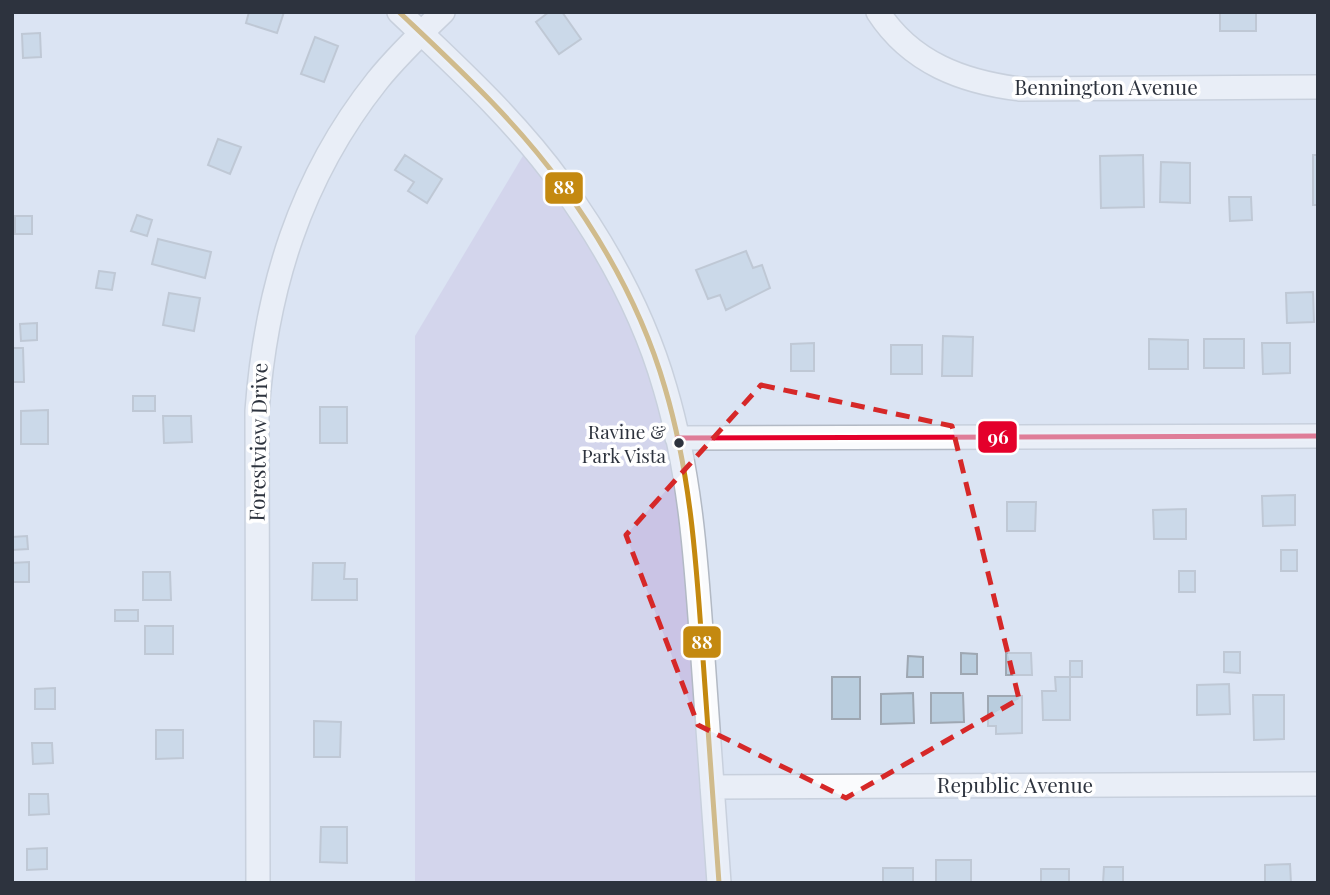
<svg xmlns="http://www.w3.org/2000/svg" width="1330" height="895" viewBox="0 0 1330 895" font-family="'Playfair Display',serif">
<rect width="100%" height="100%" fill="#dbe4f3"/>
<path fill="#cac4e5" d="M530,144L594,233L677,438L719,883H415V336Z"/>
<path fill="#b9cdde" stroke="#9ea7b2" stroke-width="2" d="M249,12H284L277,33L246,23Z
M549,12H562L581,39L559,54L536,22Z
M1220,12H1256V31H1220Z
M40,33L41,57L23,58L22,34Z
M315,37L338,46L324,82L301,74Z
M218,139L241,147L230,174L208,165Z
M405,155L442,179L427,203L408,191L414,182L395,170Z
M1143,155L1144,207L1101,208L1100,156Z
M1313,155H1318V205H1313Z
M1161,162L1190,163V203L1160,202Z
M1229,197H1251L1252,220L1230,221Z
M137,215L152,220L147,236L131,231Z
M15,216H32V234H15Z
M158,239L211,252L205,278L152,264Z
M746,251L753,268L762,265L770,288L726,310L720,295L708,299L696,270Z
M99,271L115,273L112,290L96,288Z
M1313,292L1314,322L1287,323L1286,293Z
M169,293L200,298L194,331L163,325Z
M37,323V340L21,341L20,324Z
M943,336L973,337L972,376H942Z
M1149,339L1188,340V369H1149Z
M1204,339H1244V368H1204Z
M814,343V371H791V344Z
M1262,343H1290V373L1263,374Z
M891,345H922V374H891Z
M12,348H23L24,382H12Z
M133,396H155V411H133Z
M320,407H347V443H320Z
M48,410V444H21V411Z
M163,416H191L192,442L164,443Z
M1295,495V525L1263,526L1262,496Z
M1007,502H1036L1035,531H1007Z
M1186,509V539H1154L1153,510Z
M27,536L28,549L12,550V537Z
M1281,550H1297V571H1281Z
M29,562V582H12V563Z
M313,563H345L344,579H357V600H312Z
M1179,571H1195V592H1179Z
M143,572H170L171,600H143Z
M115,610H138V621H115Z
M145,626H173V654H145Z
M1224,652H1240V673L1224,672Z
M961,653L977,654V674H961Z
M1006,653H1031L1032,675H1006Z
M908,656L923,657V677H907Z
M1070,661H1082V677H1070Z
M832,677H860V719H832Z
M1055,677H1070V720H1043L1042,691H1056Z
M1229,684L1230,714L1197,715V685Z
M55,688V709H35V689Z
M913,693L914,723L881,724V694Z
M931,693H963L964,722L931,723Z
M1253,695H1284V739L1254,740Z
M988,696H1022V733L996,734V726H988Z
M314,721L341,722L340,757H314Z
M156,730H183V758L156,759Z
M32,743H52L53,763L33,764Z
M29,794H48L49,814L29,815Z
M321,827H347V863L320,862Z
M47,848V869L27,870V849Z
M936,860H971V883H936Z
M1290,864L1291,883H1265V865Z
M1104,867H1123V883H1103Z
M883,868H913V883H883Z
M1041,869H1069V883H1041Z"/>
<g fill="none" stroke-linecap="round" stroke-linejoin="round">
<g stroke="#b2b9c4" stroke-width="26">
<path id="minor" d="M399,12C456,66 516,121 562,185C607,247 644,315 665,388C690,472 696,558 702,645C708,724 714,803 719,883
M878,12C911,63 963,82 1020,89L1318,87
M677,438L1318,436
M712,787L1318,784
M258,883L257,411C266,289 300,178 377,81C396,57 420,34 443,12"/>
</g>
<use href="#minor" stroke="#fafbfd" stroke-width="23"/>
<g stroke="#fff" stroke-width="10">
<path id="bus-1" d="M399,12C456,66 516,121 562,185C607,247 644,315 665,388C690,472 696,558 702,645C708,724 714,803 719,883"/>
</g>
<g stroke="#fff" stroke-width="10">
<path id="bus-2" d="M677,438L1318,436"/>
</g>
<use href="#bus-1" stroke="#c48910" stroke-width="5"/>
<use href="#bus-2" stroke="#e4002b" stroke-width="5"/>
</g>
<path d="M0 0H1330V895H0ZM761,385L952,426L1019,699L846,798L698,725L626,535Z" fill="#dbe4f3" fill-opacity=".55" fill-rule="evenodd"/>
<path fill="none" stroke="#d62828" stroke-width="5" stroke-dasharray="14 9" stroke-linejoin="round" d="M761,385L952,426L1019,699L846,798L698,725L626,535Z"/>
<circle fill="#2d333e" stroke="#fff" stroke-width="2.5" cx="679" cy="443" r="6"/>
<g text-anchor="middle" stroke-width="7" stroke-linejoin="round" paint-order="stroke">
<g font-size="19" fill="#2d333e" stroke="#fff" text-anchor="end">
<text x="666" y="439">Ravine &amp;<tspan x="666" dy="24">Park Vista</tspan></text>
</g>
<g font-size="21" fill="#2d333e" stroke="#fff">
<text x="1106" y="95">Bennington Avenue</text>
<text transform="translate(259 442) rotate(-89)" y="7">Forestview Drive</text>
<text x="1015" y="793">Republic Avenue</text>
</g>
</g>
<g stroke="#fff" stroke-width="2.5">
<rect x="544" y="171" width="40" height="34" rx="7" fill="#c48910"/>
<rect x="977" y="420" width="41" height="34" rx="7" fill="#e4002b"/>
<rect x="682" y="625" width="40" height="34" rx="7" fill="#c48910"/>
</g>
<g font-size="19" text-anchor="middle" font-weight="bold" fill="#fff">
<text x="564" y="194">88</text>
<text x="998" y="444">96</text>
<text x="702" y="649">88</text>
</g>
<rect width="1330" height="895" fill="none" stroke="#2d333e" stroke-width="28"/>
</svg>
